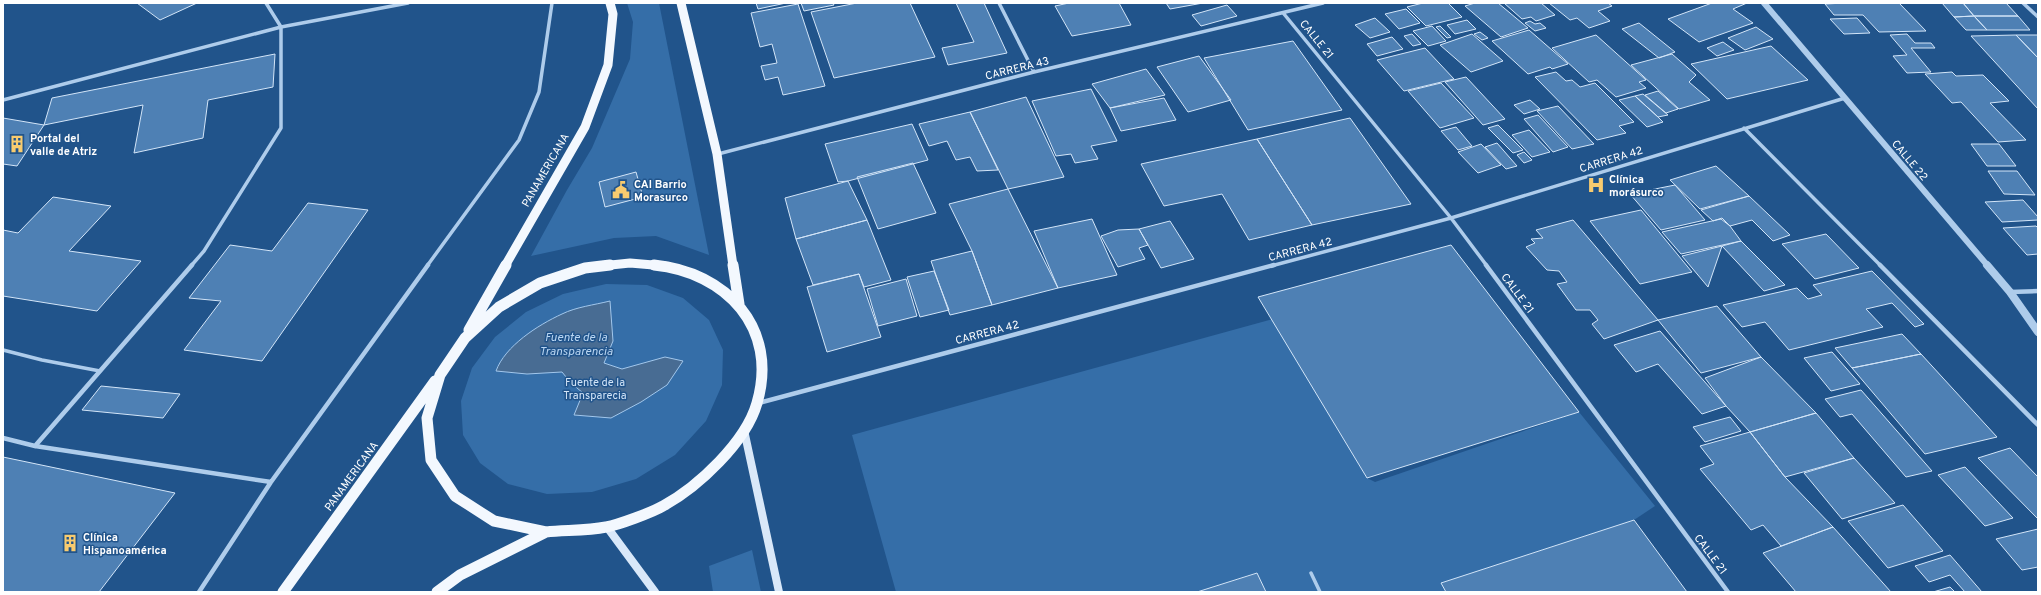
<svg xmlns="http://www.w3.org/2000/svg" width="2041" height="595" viewBox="0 0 2041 595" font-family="Overpass,sans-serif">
<rect width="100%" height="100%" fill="#21548b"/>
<path fill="#356ea8" d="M627,3H659L709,255L656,236L614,238L531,256L567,190L592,148L630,59L633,22Z
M606,284L647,285L683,298L709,320L723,350L722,385L706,421L675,455L636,479L592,492L547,494L508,484L480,463L463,435L461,401L472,368L495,337L526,312L563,294Z
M1273,319L1367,478L1375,482L1579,412L1655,506L1634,520L1442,583L1446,592H1266L1256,573L1197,592H896L852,435Z
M752,550L761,592H713L709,566Z"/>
<path fill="#486c93" stroke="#a2c7ec" d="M610,301L613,341L604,363L622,369L665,357L683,361L667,385L641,402L611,418L574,415L583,393L571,383L562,372L527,374L496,371C505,346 538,325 562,314C576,307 594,305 610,301Z"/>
<path fill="#4e80b4" stroke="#d3e5f8" d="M137,3H197L160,20Z
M756,3H786L758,9Z
M801,3H833L834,5L804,11Z
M857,3H910L935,57L834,78L811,12Z
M956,3H984L1007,53L948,65L942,48L974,42Z
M1069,3H1119L1131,25L1072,36L1055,6Z
M1166,3H1203L1170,9Z
M1423,3H1448L1462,17L1426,26L1407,7Z
M1475,3H1498L1528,28L1501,37L1465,6Z
M1504,3H1541L1555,15L1536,21L1531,17L1522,19Z
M1549,3H1608L1612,6L1598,11L1610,21L1589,28L1577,18L1570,20Z
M1712,3H1747L1733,9L1753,23L1699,42L1668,19Z
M1845,3H1899L1926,31L1879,32L1863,15H1834L1825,4Z
M1942,3H1963L1974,16L1954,17Z
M1963,3H2006L2018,16H1974Z
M798,4L825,86L783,95L778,77L765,80L761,66L777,63L772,44L760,47L751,13Z
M1227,5L1237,16L1201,26L1192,15Z
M1406,9L1420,23L1399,29L1385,14Z
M1974,16L1987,30H1966L1954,17Z
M1974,16H2018L2030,30H1987Z
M1375,18L1390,32L1370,38L1355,25Z
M1857,18L1870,33L1844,34L1830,19Z
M1467,20L1476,29L1455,34L1447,25Z
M1530,21L1535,24L1540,23L1546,28L1535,31L1525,23Z
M1639,23L1675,52L1659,58L1622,29Z
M1432,26L1446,41L1428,46L1413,31Z
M1440,26L1451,37L1447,38L1436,27Z
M1756,27L1773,39L1745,50L1728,38Z
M1529,30L1568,64L1552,69L1550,67L1528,74L1492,41Z
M1480,32L1488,38L1482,40L1474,34Z
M1412,34L1421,44L1413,46L1404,36Z
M1472,34L1503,61L1471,72L1440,45Z
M1907,34L1915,43H1931L1935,48H1911L1931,72L1907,73L1893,56L1907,55L1890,35Z
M1596,35L1646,80L1639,82L1646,88L1616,97L1597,80L1589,82L1552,48Z
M2016,35L2038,58V109L1971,36Z
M2016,35H2038V58Z
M1392,37L1403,49L1377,56L1367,44Z
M1293,41L1342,110L1248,130L1204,58Z
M1723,42L1734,50L1717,56L1707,48Z
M1771,46L1808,80L1727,99L1691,64Z
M1425,48L1454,79L1404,91L1377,60Z
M275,54L273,87L208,100L203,138L134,153L143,105L44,125L52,98Z
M1672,54L1696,75L1689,82L1710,100L1679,109L1631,65Z
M1199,56L1231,100L1188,112L1157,67Z
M1146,69L1165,95L1110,108L1092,84Z
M1556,72L1566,81L1572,80L1580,87L1595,83L1634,122L1619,126L1626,133L1597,140L1535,77Z
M1952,72L1956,76L1983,75L2009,101L1990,103L2026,140L1998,142L1961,102L1952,103L1925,74Z
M1466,77L1505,119L1483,125L1445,82Z
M1441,83L1474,118L1440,128L1408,91Z
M1091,89L1117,141L1091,146L1098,159L1075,163L1071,154L1056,156L1032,101Z
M1658,91L1678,109L1666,113L1645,95Z
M1643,94L1668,115L1658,117L1635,96Z
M1635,96L1658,117L1663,122L1647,127L1619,100Z
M1026,97L1064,177L1008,189L970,112Z
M1164,98L1176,120L1121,131L1110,108Z
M1530,100L1540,109L1524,114L1514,105Z
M1558,106L1594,144L1572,149L1537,111Z
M970,112L998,170L977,171L970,157L956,160L947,141L929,146L919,124Z
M1538,115L1568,147L1553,152L1524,119Z
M3,118L44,125L17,166L3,164Z
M1350,118L1411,204L1312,225L1257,139Z
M912,124L928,160L848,181L838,182L825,144Z
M1498,125L1523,150L1513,153L1488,128Z
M1456,127L1472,146L1458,150L1441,131Z
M1529,130L1550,152L1532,157L1512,135Z
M1257,139L1312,225L1249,240L1222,194L1164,206L1141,164Z
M1497,143L1517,166L1506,169L1485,147Z
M1481,144L1501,165L1478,173L1458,152Z
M1971,144H1999L2016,166H1987Z
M1524,152L1532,160L1524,163L1517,155Z
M913,163L936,213L878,229L857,177Z
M1716,166L1749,196L1700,209L1670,180Z
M1988,171H2017L2035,195L2004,194Z
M636,172L643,197L605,207L599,182Z
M848,181L867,220L796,239L785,198Z
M1675,185L1705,220L1661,230L1630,194Z
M1008,189L1058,288L992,305L972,251L949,204Z
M1749,196L1790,235L1773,241L1752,220L1730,226L1722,218L1713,221L1701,210Z
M53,197L111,206L69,251L141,261L97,311L3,296V230L18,233Z
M2023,200L2038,217V220L2002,222L1985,202Z
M308,203L368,210L262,361L184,350L221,301L189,298L230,245L272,251Z
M1641,210L1692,272L1640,284L1590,221Z
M1092,219L1117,275L1058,288L1034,231Z
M1721,219L1730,226L1741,241L1681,254L1662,232Z
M867,220L891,280L864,287L859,274L813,285L796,239Z
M1573,220L1658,320L1604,339L1592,324L1598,320L1590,310H1576L1557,284L1567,282L1559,271L1547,270L1526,247L1535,243L1531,239L1543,238L1536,230Z
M1170,221L1194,259L1161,268L1139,229Z
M2036,226L2038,228V254L2027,255L2003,228Z
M1139,229L1148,245L1139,248L1145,259L1118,267L1101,236L1118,230Z
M1826,234L1859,268L1815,279L1782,244Z
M1741,241L1785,285L1764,291L1722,246Z
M1451,245L1579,412L1367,478L1258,297Z
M1722,246L1708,287L1682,256Z
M972,251L992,305L950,315L931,261Z
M934,271L949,310L920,317L907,277Z
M1872,271L1924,324L1915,327L1892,303L1866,309L1883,327L1789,350L1765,322L1742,327L1723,305L1797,288L1808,299L1822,295L1813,285Z
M859,274L881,337L827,352L807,287Z
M906,279L917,316L878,326L867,289Z
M1717,306L1761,357L1701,373L1658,320Z
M1660,331L1726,406L1702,414L1658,364L1636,372L1614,345Z
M1902,334L1921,354L1852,368L1835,348Z
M1832,352L1860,384L1831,391L1804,358Z
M1921,354L1997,437L1925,454L1852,368Z
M1761,357L1816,413L1750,432L1726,406L1705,378Z
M101,386L180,394L163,418L82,410Z
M1861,390L1932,471L1906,477L1852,414L1840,417L1825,399Z
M1816,413L1854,458L1785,477L1750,432Z
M1730,417L1741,431L1705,442L1693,427Z
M1750,432L1785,477L1833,527L1781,546L1763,525L1751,530L1700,469L1714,464L1700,446Z
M2010,448L2038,477V519L1978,458Z
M3,457L175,493L99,592H3Z
M1854,458L1895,503L1842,519L1804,473Z
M1965,467L2013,518L1985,526L1938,475Z
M1903,505L1943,551L1888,568L1848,521Z
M1634,520L1687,592H1446L1441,583Z
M1833,527L1891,592H1796L1763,553Z
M2038,529V567L2022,570L1996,539Z
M1950,555L1982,592H1965L1950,575L1929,582L1915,566Z
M1257,573L1266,592H1197Z
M1950,587L1955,592H1933Z"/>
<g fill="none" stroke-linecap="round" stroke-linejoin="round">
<path stroke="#aecceb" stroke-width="3.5" d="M3,350L42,360L100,371
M1311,573L1320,592"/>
<path stroke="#aecceb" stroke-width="3.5" d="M999,3L1034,72
M2023,3L2038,17
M1284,14L1451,218L1487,266
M3,100L281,27L408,3
M1744,128L1881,266
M718,154L1034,72L1323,3
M191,266L204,251L281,128V27L266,3
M427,266L519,140L539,92L552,3
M1271,266L1451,218L1845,98"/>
<path stroke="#aecceb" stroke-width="4.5" d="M1486,265L1728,592
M1880,265L2038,425
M2010,292L2038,291
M759,403L1274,265
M3,438L35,446L271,482
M35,446L192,265
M199,592L271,482L428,265"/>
<path stroke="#aecceb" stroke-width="6" d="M1764,3L1988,266"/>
<path stroke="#aecceb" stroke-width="8" d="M1987,265L2010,292L2038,332"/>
<path stroke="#d9e8f9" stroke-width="8" d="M744,430L779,592
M607,527L655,592"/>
<path stroke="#f3f8fe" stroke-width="9" d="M681,3L717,154L733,266
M505,266L585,127L608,65L613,14L610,3
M601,266L630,263L665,266"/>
<path stroke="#f3f8fe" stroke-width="11" d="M733,265L739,304
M469,330L506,265
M546,532L494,521L455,496L431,460L427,418L440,375L465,338L499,307L540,283L585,268L610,265
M546,532C566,530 587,531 606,527C618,525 653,512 663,506C698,487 746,442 757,403C779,328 726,272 654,265
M283,592L435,381
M437,592L460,575L546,532"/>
</g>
<defs>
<g id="building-bare" transform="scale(1.38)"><path d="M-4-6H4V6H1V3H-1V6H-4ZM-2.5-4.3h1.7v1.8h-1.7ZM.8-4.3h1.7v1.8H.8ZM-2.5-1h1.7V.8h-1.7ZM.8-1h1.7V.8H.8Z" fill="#f8cb6f" stroke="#21548b" stroke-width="2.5" paint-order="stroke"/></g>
<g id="hospital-bare" transform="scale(1.38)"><path d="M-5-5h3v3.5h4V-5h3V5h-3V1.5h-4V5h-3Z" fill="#f8cb6f" stroke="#21548b" stroke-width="2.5" paint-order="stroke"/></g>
<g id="civic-bare" transform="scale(1.38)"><path d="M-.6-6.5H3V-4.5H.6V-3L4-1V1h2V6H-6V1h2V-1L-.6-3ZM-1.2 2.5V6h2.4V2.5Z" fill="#f8cb6f" stroke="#21548b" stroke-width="2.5" paint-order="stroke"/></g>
</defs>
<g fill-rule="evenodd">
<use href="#building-bare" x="17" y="144"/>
<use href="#hospital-bare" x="1596" y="185"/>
<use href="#civic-bare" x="621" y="190"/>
<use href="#building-bare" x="70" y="543"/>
</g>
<g text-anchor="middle" stroke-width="3" stroke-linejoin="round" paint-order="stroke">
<g font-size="11" fill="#fff" stroke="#21548b">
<text transform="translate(1317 39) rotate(51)" y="4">CALLE 21</text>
<text transform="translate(1017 68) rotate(-14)" y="4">CARRERA 43</text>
<text transform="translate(1611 159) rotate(-17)" y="4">CARRERA 42</text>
<text transform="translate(1910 160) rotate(50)" y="4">CALLE 22</text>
<text transform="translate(545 170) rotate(-60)" y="4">PANAMERICANA</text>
<text transform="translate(1300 249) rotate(-15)" y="4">CARRERA 42</text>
<text transform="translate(1518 293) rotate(53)" y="4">CALLE 21</text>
<text transform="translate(987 332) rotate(-15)" y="4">CARRERA 42</text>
<text transform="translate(351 476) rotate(-54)" y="4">PANAMERICANA</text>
<text transform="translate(1711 554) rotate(53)" y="4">CALLE 21</text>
</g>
<g font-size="11" font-weight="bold" fill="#fff" stroke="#21548b" text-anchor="start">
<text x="30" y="142">Portal del<tspan x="30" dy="13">valle de Atriz</tspan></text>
<text x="1609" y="183">Clínica<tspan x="1609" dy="13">morásurco</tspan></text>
<text x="634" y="188">CAI Barrio<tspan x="634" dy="13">Morasurco</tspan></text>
<text x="83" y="541">Clínica<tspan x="83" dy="13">Hispanoamérica</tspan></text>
</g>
<g font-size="11" fill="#d3e5f8" stroke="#21548b">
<text x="595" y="386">Fuente de la<tspan x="595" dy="13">Transparecia</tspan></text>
</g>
<g font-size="12" font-style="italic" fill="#bad6f2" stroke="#21548b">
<text x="576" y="341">Fuente de la<tspan x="576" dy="14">Transparencia</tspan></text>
</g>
</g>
<rect width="2041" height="595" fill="none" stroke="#ffffff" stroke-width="8"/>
</svg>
